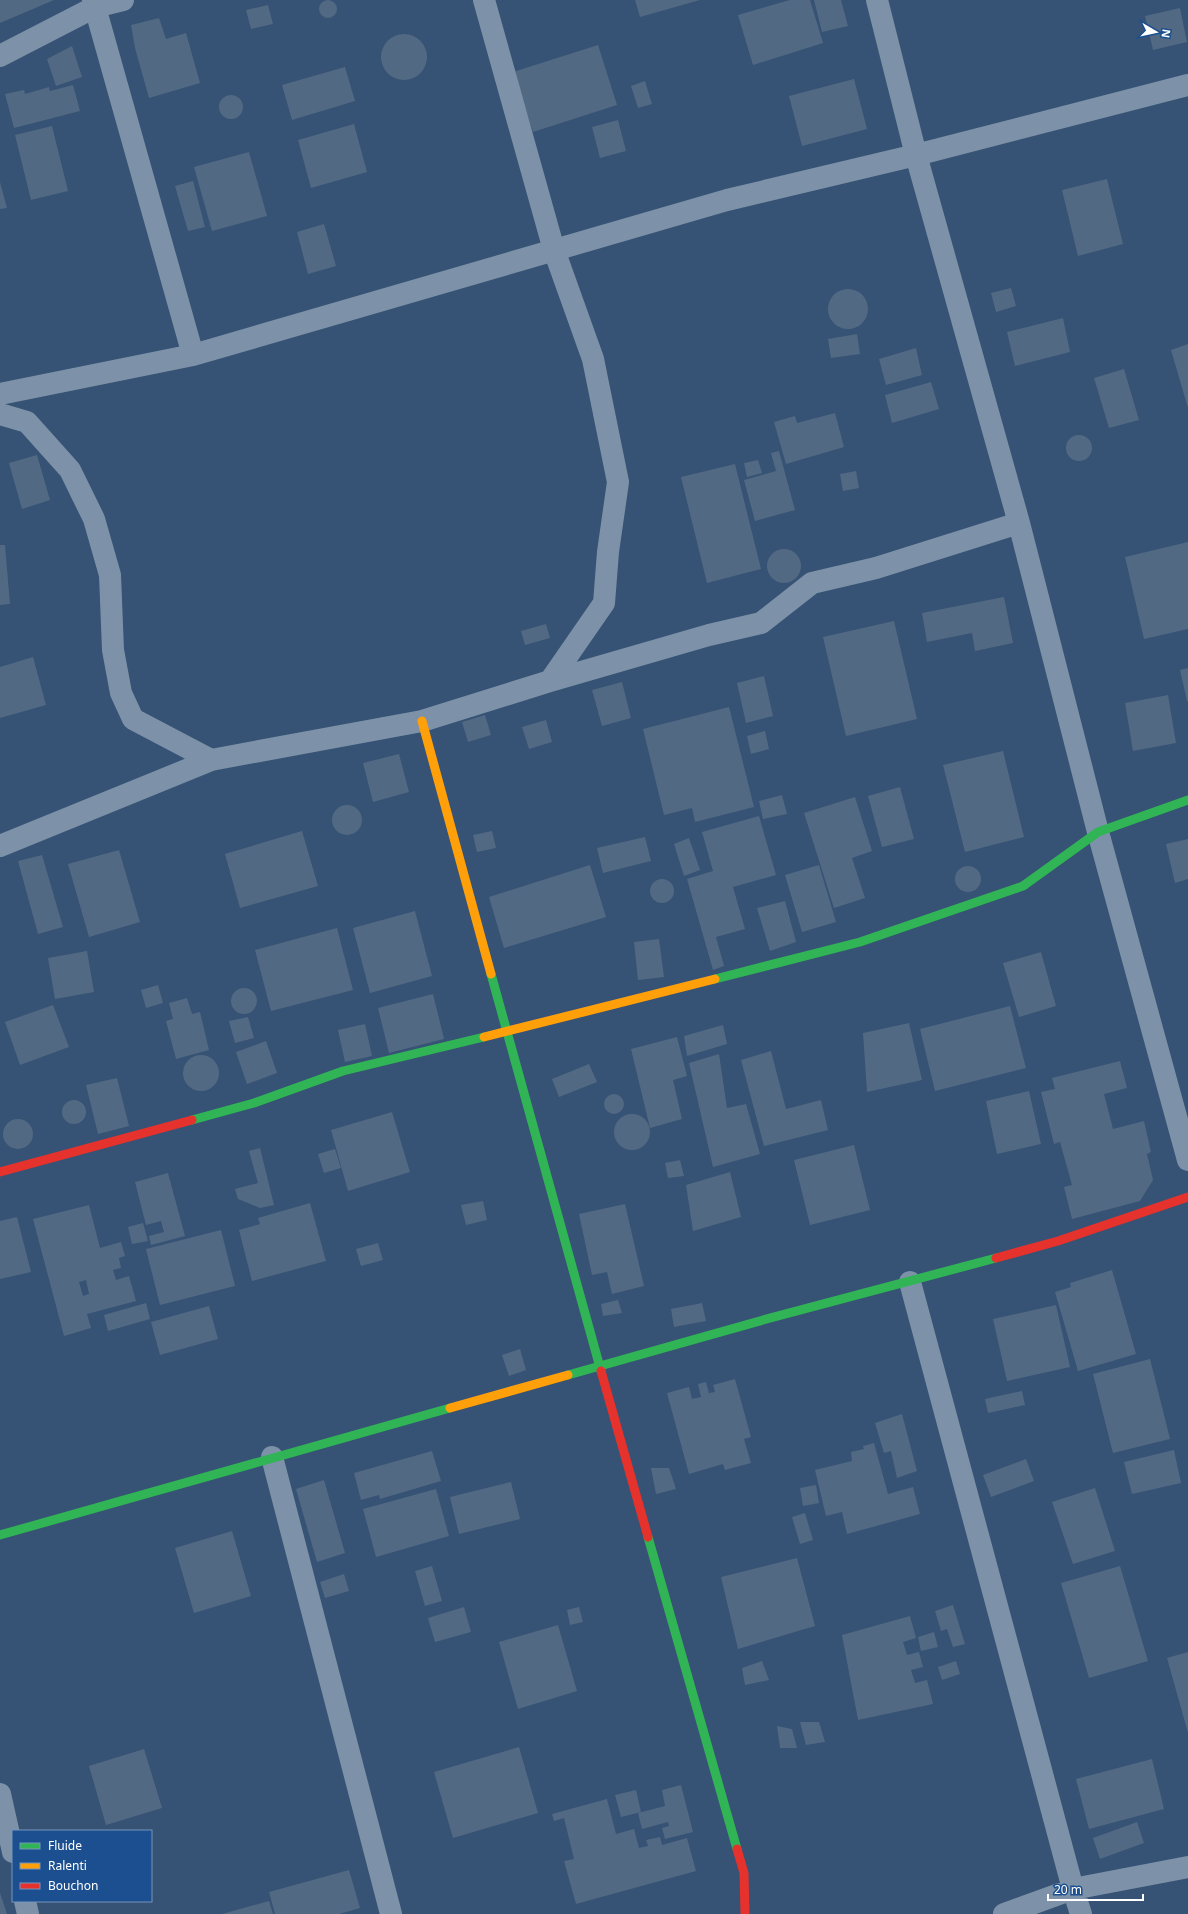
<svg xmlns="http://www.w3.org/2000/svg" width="1188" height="1914" viewBox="0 0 1188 1914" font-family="'Noto Sans',sans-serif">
<rect width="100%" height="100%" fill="#365274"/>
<path fill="#526984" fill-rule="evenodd" d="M319 9a9 9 0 1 1 18 0a9 9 0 1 1-18 0Z
M0,0H54L0,23Z
M635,0H700L640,17Z
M790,0H810L823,43L753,65L738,15Z
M814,0H841L848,26L822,32Z
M268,5L273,24L251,29L246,10Z
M1180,8L1187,42L1153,50L1145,16Z
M159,18L166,39L186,33L200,83L149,98L135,48L131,25Z
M381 57a23 23 0 1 1 46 0a23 23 0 1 1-46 0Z
M598,45L617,105L533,132L513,72Z
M72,46L82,77L56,86L47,59Z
M345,67L355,101L292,120L282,85Z
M854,79L867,129L802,146L789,96Z
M645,81L652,104L638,108L631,86Z
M73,85L80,111L14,128L5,94L24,90L25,94L49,87L50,91Z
M219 107a12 12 0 1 1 24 0a12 12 0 1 1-24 0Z
M618,120L626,151L600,158L592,127Z
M354,124L367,172L311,188L298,140Z
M52,126L68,191L31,200L15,135Z
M249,152L267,216L212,231L194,167Z
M1107,179L1123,244L1078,256L1062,190Z
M193,181L205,227L188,231L175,186Z
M0,182L7,208L0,209Z
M324,224L336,266L308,274L297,232Z
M1011,288L1016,306L996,312L991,293Z
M828 309a20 20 0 1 1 40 0a20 20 0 1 1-40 0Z
M1063,318L1070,352L1015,366L1007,332Z
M857,334L860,354L831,358L828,339Z
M1188,344V408L1171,350Z
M916,348L922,375L886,385L879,359Z
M1124,369L1139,420L1109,428L1094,378Z
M931,382L939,409L892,423L885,395Z
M835,413L844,447L786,464L774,422L795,416L797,423Z
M1066 448a13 13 0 1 1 26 0a13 13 0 1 1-26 0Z
M779,451L795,510L755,521L744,480L776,471L771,453Z
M37,455L50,500L22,509L9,463Z
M758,460L762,473L747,477L744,463Z
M735,464L761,569L707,583L681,477Z
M856,471L859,488L843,491L840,474Z
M1188,542V629L1144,639L1125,557Z
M0,545H5L10,604L0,605Z
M767 566a17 17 0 1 1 34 0a17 17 0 1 1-34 0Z
M1004,597L1013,643L975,651L972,633L927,642L922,613Z
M894,621L917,719L846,736L823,637Z
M546,624L550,638L525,645L521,631Z
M33,657L46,705L0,718V667Z
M1188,668V701H1187L1180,670Z
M764,676L773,716L746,723L737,683Z
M622,682L631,718L602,726L592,690Z
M1168,695L1176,743L1133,751L1125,703Z
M729,707L754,807L695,822L692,808L664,815L643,729Z
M485,715L491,735L468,742L462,722Z
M546,720L552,742L529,749L522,727Z
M765,731L769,749L751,754L747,736Z
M1003,751L1024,837L965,852L943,765Z
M399,754L409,792L373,802L363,763Z
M900,787L914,839L882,847L868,796Z
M782,795L787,814L763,819L759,801Z
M855,797L872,851L852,858L865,898L834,908L804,813Z
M332 820a15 15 0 1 1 30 0a15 15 0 1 1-30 0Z
M759,816L776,875L733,887L745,929L716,937L724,966L713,970L687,879L713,871L702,832Z
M302,831L318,886L240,908L225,854Z
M492,831L496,848L477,852L473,835Z
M645,837L651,861L603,873L597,848Z
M689,838L700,870L684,876L674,844Z
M1188,839V879L1175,883L1166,844Z
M119,850L140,922L89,937L68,864Z
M42,855L63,927L38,934L18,861Z
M590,865L606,917L504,948L489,897Z
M819,865L836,922L802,932L785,875Z
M955 879a13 13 0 1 1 26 0a13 13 0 1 1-26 0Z
M650 891a12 12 0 1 1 24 0a12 12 0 1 1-24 0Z
M785,901L796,942L770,951L757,908Z
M415,911L432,976L370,993L353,928Z
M337,928L353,990L271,1011L255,950Z
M659,939L664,977L638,980L634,942Z
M87,951L94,992L55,999L48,958Z
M1041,952L1056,1006L1019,1017L1003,963Z
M158,985L163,1003L146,1008L141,990Z
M231 1001a13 13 0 1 1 26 0a13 13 0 1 1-26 0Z
M433,994L444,1039L389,1053L378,1008Z
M187,998L192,1014L200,1012L209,1050L176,1059L166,1021L173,1019L169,1003Z
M53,1005L69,1047L20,1065L5,1022Z
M1010,1006L1026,1068L935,1091L920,1029Z
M248,1017L254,1038L235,1043L229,1021Z
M909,1023L922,1080L867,1092L863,1033Z
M365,1024L372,1056L345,1062L338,1030Z
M723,1025L727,1044L687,1056L684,1036Z
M677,1037L687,1076L673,1080L682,1119L650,1128L631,1049Z
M266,1041L277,1073L247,1084L236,1052Z
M771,1051L786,1109L821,1100L828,1130L764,1146L741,1060Z
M719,1054L727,1108L746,1104L760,1154L713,1167L689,1063Z
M183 1073a18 18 0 1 1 36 0a18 18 0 1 1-36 0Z
M1120,1061L1127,1088L1104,1094L1113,1129L1144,1121L1151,1152L1147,1154L1153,1180L1140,1201L1072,1219L1064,1187L1072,1185L1060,1142L1054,1144L1041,1092L1055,1089L1052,1078Z
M589,1064L597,1082L559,1097L552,1079Z
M117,1078L129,1126L98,1134L86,1085Z
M1029,1091L1041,1144L997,1154L986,1101Z
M604 1104a10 10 0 1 1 20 0a10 10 0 1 1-20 0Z
M62 1112a12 12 0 1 1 24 0a12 12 0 1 1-24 0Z
M392,1112L410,1172L348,1191L331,1130Z
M614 1132a18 18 0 1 1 36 0a18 18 0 1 1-36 0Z
M3 1134a15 15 0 1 1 30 0a15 15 0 1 1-30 0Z
M854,1145L870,1210L810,1225L794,1160Z
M260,1148L274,1205L260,1208L238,1199L235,1189L258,1183L249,1151Z
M335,1149L341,1168L324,1173L318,1154Z
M680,1160L684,1176L668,1178L665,1163Z
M730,1172L741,1217L693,1231L686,1185Z
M168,1173L185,1236L151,1245L149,1236L164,1232L161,1221L146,1225L135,1182Z
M483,1201L487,1220L466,1225L461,1205Z
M310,1203L326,1261L252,1281L239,1230L260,1224L258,1218Z
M625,1204L644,1286L612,1294L607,1272L592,1275L579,1214Z
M89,1205L100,1248L121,1242L125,1256L119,1258L121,1268L113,1270L116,1280L129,1276L136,1301L87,1314L91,1328L64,1336L33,1219ZM86,1280L89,1294L83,1296L79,1282Z
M17,1217L31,1272L0,1279V1221Z
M143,1223L148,1241L132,1244L128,1227Z
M221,1230L235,1286L160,1305L146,1249Z
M378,1243L383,1260L361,1266L356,1249Z
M1112,1270L1136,1354L1078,1371L1055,1292L1071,1287L1070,1283Z
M618,1300L622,1313L603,1316L601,1304Z
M146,1303L150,1319L108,1331L104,1315Z
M702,1303L706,1321L674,1327L671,1309Z
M1056,1305L1070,1367L1007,1381L993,1319Z
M209,1306L218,1339L160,1355L151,1322Z
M520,1349L526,1370L509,1376L502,1355Z
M1150,1359L1170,1439L1113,1453L1093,1374Z
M735,1379L751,1437L744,1439L751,1463L725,1470L723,1464L689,1474L667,1393L689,1387L692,1399L701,1397L698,1384L706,1382L709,1393L715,1392L713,1385Z
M1022,1391L1025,1405L988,1413L985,1399Z
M902,1414L917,1471L897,1478L891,1451L884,1453L875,1423Z
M874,1443L888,1494L913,1487L920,1514L847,1534L842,1512L826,1516L815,1470L852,1461L851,1452L864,1449L863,1446Z
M1174,1450L1181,1483L1132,1494L1124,1462Z
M432,1451L441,1481L380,1499L379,1495L361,1500L354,1473Z
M1026,1459L1034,1481L991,1497L983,1475Z
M651,1468H669L676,1489L656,1494Z
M324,1480L345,1553L317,1562L296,1489Z
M511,1482L520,1519L459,1534L450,1497Z
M816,1485L819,1503L803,1506L800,1488Z
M1095,1488L1115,1551L1073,1564L1052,1502Z
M436,1489L449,1536L376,1557L363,1509Z
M805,1513L813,1540L800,1544L792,1517Z
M232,1531L251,1596L194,1613L175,1548Z
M797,1558L815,1626L738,1649L721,1577Z
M432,1566L442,1601L425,1606L415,1571Z
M1120,1566L1148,1661L1089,1678L1061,1583Z
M344,1574L349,1591L325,1598L320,1582Z
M953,1605L965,1644L953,1647L947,1629L941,1631L935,1611Z
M464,1607L471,1632L435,1642L428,1618Z
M579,1607L583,1622L570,1625L567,1610Z
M910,1616L916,1638L903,1642L907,1655L919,1652L923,1667L911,1670L915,1683L927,1680L933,1704L858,1720L842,1635Z
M558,1625L577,1691L518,1709L499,1642Z
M934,1632L938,1647L921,1651L918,1637Z
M1188,1652V1733L1167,1658Z
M762,1661L769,1680L745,1685L742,1668Z
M956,1661L960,1674L942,1680L938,1667Z
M800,1722H819L825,1742L806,1745Z
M777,1726L792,1729L797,1748H780Z
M519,1747L538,1813L453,1838L434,1772Z
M144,1749L162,1808L106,1825L89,1766Z
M1152,1759L1164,1809L1089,1829L1076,1779Z
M681,1785L693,1832L665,1839L662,1828L669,1826L668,1822L642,1829L638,1813L665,1806L662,1790Z
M636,1790L641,1812L621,1817L615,1795Z
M607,1799L616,1834L634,1829L639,1848L648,1846L646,1840L660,1837L662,1845L687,1838L696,1871L576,1904L564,1861L574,1859L564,1818L554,1821L552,1814Z
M1137,1822L1144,1843L1100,1859L1093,1838Z
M349,1870L360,1908L339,1914H275L269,1892Z
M0,1893L7,1914H0Z
M269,1901L273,1914H222Z"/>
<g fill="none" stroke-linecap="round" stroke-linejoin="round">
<path stroke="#7d92a8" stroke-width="22" d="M93,0L193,355
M484,0L554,250L593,359L618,482L608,552L604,603L550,681
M877,0L916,155L1019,523L1098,832L1188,1160
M0,56L95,7L123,0
M0,394L193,355L727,200L916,155L1188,85
M0,414L27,422L70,470L94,519L110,575L113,650L121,693L133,719L211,760
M0,846L211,760L422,721L550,681L709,635L761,623L812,583L876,568L1019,523
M910,1282L1073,1889L1081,1914
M272,1457L391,1914
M0,1794L13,1852
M25,1901L28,1914
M1004,1914L1073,1889L1188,1867"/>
<path stroke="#30b455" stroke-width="9" d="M491,974L601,1371
M715,979L860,942L1023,886L1098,832L1188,800
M192,1120L254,1103L343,1071L484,1037
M568,1375L763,1320L996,1258
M0,1535L450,1408
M648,1537L737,1849"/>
<path stroke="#ff9f0a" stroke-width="9" d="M422,721L491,974
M484,1037L715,979
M450,1408L568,1375"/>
<path stroke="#e5322d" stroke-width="9" d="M0,1172L192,1120
M996,1258L1058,1241L1188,1197
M601,1371L648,1537
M737,1849L744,1873L745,1914"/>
</g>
<rect x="12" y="1830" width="140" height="72" fill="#1b4f8f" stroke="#7695bc"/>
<rect x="20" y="1843" width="20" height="6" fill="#30b455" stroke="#7695bc"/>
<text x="48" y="1850" font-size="12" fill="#ffffff">Fluide</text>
<rect x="20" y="1863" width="20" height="6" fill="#ff9f0a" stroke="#7695bc"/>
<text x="48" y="1870" font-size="12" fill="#ffffff">Ralenti</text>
<rect x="20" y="1883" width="20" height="6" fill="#e5322d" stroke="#7695bc"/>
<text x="48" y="1890" font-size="12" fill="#ffffff">Bouchon</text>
<g transform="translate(1156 32) rotate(99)" stroke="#1b4f8f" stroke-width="3" paint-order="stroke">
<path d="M0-3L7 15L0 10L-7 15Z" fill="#ffffff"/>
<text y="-6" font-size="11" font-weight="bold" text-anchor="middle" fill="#ffffff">N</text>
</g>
<path d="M1048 1894v6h95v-6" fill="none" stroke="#ffffff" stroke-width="2"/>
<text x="1054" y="1894" font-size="12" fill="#ffffff" stroke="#1b4f8f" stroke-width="3" paint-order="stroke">20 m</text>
</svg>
